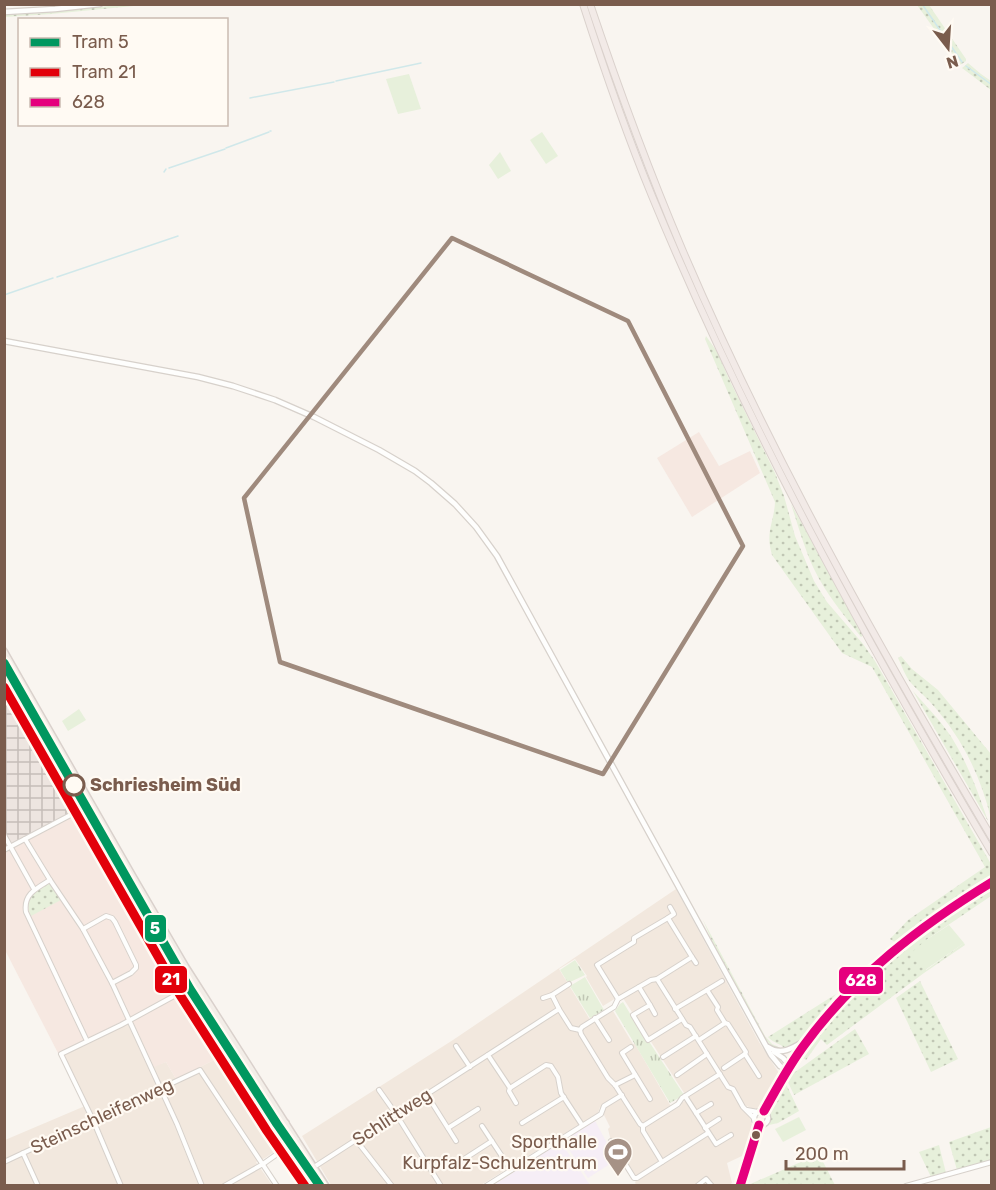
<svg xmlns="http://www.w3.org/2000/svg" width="996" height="1190" viewBox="0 0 996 1190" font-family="Rubik,sans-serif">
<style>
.residential{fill:#f2e8de;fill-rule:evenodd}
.commercial{fill:#f6e8e1}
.industrial{fill:url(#industrial-grid)}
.education{fill:#f6eef6}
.grass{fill:url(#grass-dots)}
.park{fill:url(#park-tufts)}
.pitch{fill:#e7f0db}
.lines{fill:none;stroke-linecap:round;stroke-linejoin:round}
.stream{stroke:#d0e8ea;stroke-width:1.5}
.minor-casing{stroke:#d7d1cb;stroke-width:6}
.tertiary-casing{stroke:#d7d1cb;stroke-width:7}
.primary-casing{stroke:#dad1cc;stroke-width:8}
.motorway-casing{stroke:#dad1cc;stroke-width:8}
.minor{stroke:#fefefd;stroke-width:4}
.tertiary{stroke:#fefefd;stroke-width:4.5}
.primary{stroke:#f3eee8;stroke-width:5}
.motorway{stroke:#f2eae7;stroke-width:6}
.bus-1-casing{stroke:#fffaf3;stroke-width:14}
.bus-1{stroke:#e5007d;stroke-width:9}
.tram-1-casing{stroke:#fffaf3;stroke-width:14}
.tram-2-casing{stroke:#fffaf3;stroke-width:14}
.tram-1{stroke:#00975f;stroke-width:9}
.tram-2{stroke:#e2000a;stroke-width:9}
.marked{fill:none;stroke:#9f8a7d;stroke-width:4.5;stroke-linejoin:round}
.stop-dot{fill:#fffaf3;stroke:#7a5c4d;stroke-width:3}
.bus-dot{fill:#7a5c4d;stroke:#fffaf3;stroke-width:2}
.labels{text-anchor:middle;stroke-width:4.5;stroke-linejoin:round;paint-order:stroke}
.stop-label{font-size:18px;font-weight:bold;fill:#7a5c4d;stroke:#fffaf3;text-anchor:start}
.street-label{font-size:18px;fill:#7a5c4d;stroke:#fffaf3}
.poi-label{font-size:18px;fill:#7a5c4d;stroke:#fffaf3;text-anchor:end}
.line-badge{stroke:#fffaf3;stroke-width:2}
.badge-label{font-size:16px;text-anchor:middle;font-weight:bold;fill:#fff}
</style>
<defs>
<pattern id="industrial-grid" width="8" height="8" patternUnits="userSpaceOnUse" patternTransform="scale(1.5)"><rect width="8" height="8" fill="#ede5e0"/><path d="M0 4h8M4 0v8" fill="none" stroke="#c5bdb8"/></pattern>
<pattern id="grass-dots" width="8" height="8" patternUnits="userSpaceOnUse" patternTransform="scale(1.5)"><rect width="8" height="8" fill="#e7f0db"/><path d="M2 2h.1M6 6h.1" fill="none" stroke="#c0c6b4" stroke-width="1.8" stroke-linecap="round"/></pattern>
<pattern id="park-tufts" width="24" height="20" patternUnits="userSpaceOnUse" patternTransform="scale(1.5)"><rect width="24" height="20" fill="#e7f0db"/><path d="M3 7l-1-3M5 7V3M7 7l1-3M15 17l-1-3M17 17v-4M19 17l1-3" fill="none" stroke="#c0c6b4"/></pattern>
</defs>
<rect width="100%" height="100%" fill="#f9f5f0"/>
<!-- residential -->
<g class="residential">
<path d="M676,889L759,1042L779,1073L761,1106L759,1108L753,1109L747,1106L741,1109L749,1116L753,1127L744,1155L727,1163L732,1183L729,1185H636L635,1182L636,1181L611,1141L608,1129L610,1127L600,1107L598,1113L481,1185H331L302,1136L453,1040ZM575,959L587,976L586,977L603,1006L621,995L688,1099L682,1103L681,1106L673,1110L635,1044H633L613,1011L592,1023L559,969Z"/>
<polygon points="132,1017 154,1066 166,1062 176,1079 226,1054 285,1142 284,1145 265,1158 256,1162 272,1185 5,1186 5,1140 85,1106 58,1053"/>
</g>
<!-- commercial -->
<g class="commercial">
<polygon points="699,432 719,466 750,451 760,473 692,517 657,458"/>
<polygon points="80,810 179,980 226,1054 176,1079 166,1062 154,1067 131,1017 58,1053 5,950 5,850"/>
</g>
<!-- industrial -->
<polygon class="industrial" points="4,679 81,809 5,849 4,849"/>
<!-- education -->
<g class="education">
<polygon points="594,1119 616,1160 588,1178 562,1139"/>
<polygon points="560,1141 590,1185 493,1186"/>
</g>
<!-- grass -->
<g class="grass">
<polygon points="117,5 144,5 51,14 5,17 5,15 44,13"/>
<polygon points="917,5 929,5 966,59 966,61 960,65"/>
<polygon points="968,63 981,74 991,81 991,90 962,68"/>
<path d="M706,336L718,353L728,377L775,473L784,496L795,536L814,581L827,602L863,644L875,661L991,864V878C957,897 926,919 896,943L890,939L908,920L985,867L872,667L842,653L772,555C765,532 774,523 775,502L705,339Z"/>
<path d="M791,504L864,635L861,637C844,615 825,593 813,567C804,547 798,525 791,504Z"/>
<path d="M901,656L912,669L938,690L991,754V819C981,776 961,736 931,703C925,696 917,690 911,683C905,676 902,666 898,658Z"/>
<path d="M913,691C926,706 941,721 952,738C968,764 978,792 988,821Z"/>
<path d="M49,882L61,900L31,916C22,897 36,891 49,882Z"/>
<path d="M991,891V896L926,940V970L964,943L965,945L924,973L827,1045L821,1039L806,1060L803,1058C816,1039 828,1020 845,1003C887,959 937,918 991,891Z"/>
<polygon points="703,920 765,1036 772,1044 783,1049 773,1047 764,1038 714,946"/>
<polygon points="920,981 958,1059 931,1072 896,998"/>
<path d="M836,994L820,1013L823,1015C812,1029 802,1042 785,1049C781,1043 774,1044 768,1037Z"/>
<polygon points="855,1029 869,1054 794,1095 787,1080 791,1075"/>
<path d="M785,1082L799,1111L778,1123L769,1125C771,1118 769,1113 771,1107Z"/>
<polygon points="991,1127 991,1160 957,1170 949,1142"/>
<polygon points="939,1145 946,1173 931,1177 919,1152"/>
<polygon points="819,1154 835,1185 748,1185"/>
</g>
<!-- park -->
<g class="park">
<polygon points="575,960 585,975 568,983 560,970"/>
<polygon points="585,977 604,1010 590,1018 570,986"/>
<polygon points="623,1002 646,1040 648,1040 684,1095 670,1103 615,1011 620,1004"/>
</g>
<!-- pitch -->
<g class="pitch">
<polygon points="409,74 421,109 398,114 386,79"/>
<polygon points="542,132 558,156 546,164 530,140"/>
<polygon points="500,152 511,171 498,179 489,165"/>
<polygon points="79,709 86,720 68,731 62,721"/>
<polygon points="949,925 964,943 925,970 912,952 926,940"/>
<polygon points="799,1117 806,1130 783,1142 775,1129"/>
</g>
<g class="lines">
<!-- stream -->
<g class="stream">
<polyline points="922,4 962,62"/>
<polyline points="966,66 992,85"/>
<polyline points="336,81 421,63"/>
<polyline points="250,98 334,82"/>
<polyline points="270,131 271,131"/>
<polyline points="226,148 269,132"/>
<polyline points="169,168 225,149"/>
<polyline points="164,172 166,169"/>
<polyline points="57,277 178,236"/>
<polyline points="4,295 53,278"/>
</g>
<!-- minor casing -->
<g class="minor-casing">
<g id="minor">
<polyline points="4,677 80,810 4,850"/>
<polyline points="4,835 34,889"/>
<polyline points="25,839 50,880 83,929 112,983 177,1124 202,1186"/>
<path d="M50,880C37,888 23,894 26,912L87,1041"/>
<polyline points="668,918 674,914 670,907"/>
<polyline points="83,929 106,916 112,918 115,922 136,965 136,968 131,973 112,983"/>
<polyline points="692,957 696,963"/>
<polyline points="181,986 185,979 186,968"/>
<polyline points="639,987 650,1005 633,1015 648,1040 682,1019"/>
<polyline points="707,990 722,981"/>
<path d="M175,995C181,987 185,982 195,984"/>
<polyline points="552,995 559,1009"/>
<polyline points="543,998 552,995 569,984"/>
<polyline points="618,999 597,965 634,942 634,938 668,918 692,957 657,979"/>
<polyline points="650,1005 655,1014"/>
<polyline points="675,1009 707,990 718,1007 717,1010 725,1023"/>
<polyline points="595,1018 609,1040"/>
<polyline points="580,1030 582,1027 614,1007 618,999 651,980 657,979 686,1025 690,1027 728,1087 733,1089 743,1107 754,1118"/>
<polyline points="580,1030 581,1034 608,1078 615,1085 640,1124 643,1126 678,1104 682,1098 720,1074"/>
<polyline points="699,1040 725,1023 728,1024 746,1052 745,1054 759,1076"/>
<polyline points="456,1046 470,1067"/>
<polyline points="631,1047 622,1053 650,1099"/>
<polyline points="488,1055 510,1088 546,1065 551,1066 558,1077 561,1093 582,1125"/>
<polyline points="663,1057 696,1036"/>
<polyline points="724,1068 745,1054"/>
<polyline points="677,1075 707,1054"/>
<polyline points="615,1085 635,1075"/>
<polyline points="510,1088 509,1091 516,1103"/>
<polyline points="379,1090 396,1114 441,1186"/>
<polyline points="427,1095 456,1141"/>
<polyline points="685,1096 716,1144 731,1135"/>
<polyline points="747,1110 758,1112"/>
<polyline points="696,1113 711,1104"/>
<polyline points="522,1123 564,1097"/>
<polyline points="482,1126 511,1170"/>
<polyline points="448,1128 478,1109"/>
<polyline points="705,1128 719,1119"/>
<polyline points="356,1140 392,1186"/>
<polyline points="611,1141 634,1178 637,1178 662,1162 643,1131 643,1126"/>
<polyline points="23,1153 38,1186"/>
<polyline points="461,1161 492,1141"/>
<polyline points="4,1162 200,1070 277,1186"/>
<polyline points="662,1162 708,1133"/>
<polyline points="314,1167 559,1009 571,1028 580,1030"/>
<polyline points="121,1186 93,1120 61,1054 121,1025 196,984"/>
<polyline points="224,1186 263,1164 297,1140"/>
<polyline points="486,1186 601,1114 604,1106 622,1095"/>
<polyline points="697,1186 706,1179 712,1186"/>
<polyline points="906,1186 992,1162"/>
</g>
</g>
<!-- tertiary casing -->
<g class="tertiary-casing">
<g id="tertiary">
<polyline points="4,12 55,9 100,4"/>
<polyline points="4,341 198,377 233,386 275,400 314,417 379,450 415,471 431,483 455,504 476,527 497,556 771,1055 780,1066 787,1070"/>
<path d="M768,1047C781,1056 793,1048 806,1040"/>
<polyline points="774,1052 783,1058 790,1066"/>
<circle cx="761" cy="1118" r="7"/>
<path d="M764,1111C778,1086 792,1060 810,1037C858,972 923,923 992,882"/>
<polyline points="740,1186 759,1125"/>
</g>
</g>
<!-- primary casing -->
<g class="primary-casing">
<g id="primary">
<polyline points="4,651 134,878 186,967 326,1186"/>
<polyline points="286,1148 286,1123"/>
</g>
</g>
<!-- motorway casing -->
<g class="motorway-casing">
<g id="motorway">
<path d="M583,4C604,69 626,133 652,196C746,424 866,641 992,853"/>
<path d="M590,4C618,87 648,169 682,249C769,453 879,647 992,838"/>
</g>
</g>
<!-- minor -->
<use href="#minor" class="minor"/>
<!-- tertiary -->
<use href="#tertiary" class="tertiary"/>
<!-- primary -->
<use href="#primary" class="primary"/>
<!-- motorway -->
<use href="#motorway" class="motorway"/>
<!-- bus-1 casing -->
<g class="bus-1-casing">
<g id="bus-1">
<path d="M764,1111C777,1088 789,1065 805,1044C855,976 920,926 992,882"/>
<polyline points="740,1186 759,1125"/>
</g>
</g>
<!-- bus-1 -->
<use href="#bus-1" class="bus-1"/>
<!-- tram-1 casing -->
<g class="tram-1-casing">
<polyline id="tram-1" points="4,663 190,989 277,1124 320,1186"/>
</g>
<!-- tram-2 casing -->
<g class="tram-2-casing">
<polyline id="tram-2" points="4,687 180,995 267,1131 305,1186"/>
</g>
<!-- tram-1 -->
<use href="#tram-1" class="tram-1"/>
<!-- tram-2 -->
<use href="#tram-2" class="tram-2"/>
</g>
<!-- marked area -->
<path class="marked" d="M452,238L628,321L743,546L603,774L280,662L244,498Z"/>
<!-- icons -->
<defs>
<g id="stadium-pin" transform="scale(1.5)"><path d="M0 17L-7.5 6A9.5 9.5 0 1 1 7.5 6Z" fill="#a69286" stroke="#fffaf3"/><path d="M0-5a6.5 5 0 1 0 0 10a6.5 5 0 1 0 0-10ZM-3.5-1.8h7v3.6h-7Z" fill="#fff"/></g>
</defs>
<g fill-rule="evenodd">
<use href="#stadium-pin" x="618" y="1152"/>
</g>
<!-- markers -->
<circle class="stop-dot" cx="74" cy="785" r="10"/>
<circle class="bus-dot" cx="756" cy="1135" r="5"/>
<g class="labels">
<!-- stop labels -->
<g class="stop-label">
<text x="90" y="791">Schriesheim Süd</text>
</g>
<!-- street labels -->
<g class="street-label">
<text transform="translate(102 1116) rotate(-25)" y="6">Steinschleifenweg</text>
<text transform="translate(392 1117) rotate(-33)" y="6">Schlittweg</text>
</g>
<!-- poi labels -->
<g class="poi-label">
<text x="597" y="1148">Sporthalle<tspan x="597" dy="21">Kurpfalz-Schulzentrum</tspan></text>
</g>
</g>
<g class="line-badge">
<rect x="144" y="914" width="23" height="29" rx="6" fill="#00975f"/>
<rect x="154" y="965" width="34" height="29" rx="6" fill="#e2000a"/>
<rect x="838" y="966" width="46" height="29" rx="6" fill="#e5007d"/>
</g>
<g class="badge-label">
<text x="155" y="934">5</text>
<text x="171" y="985">21</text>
<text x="861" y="986">628</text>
</g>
<!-- border -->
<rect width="996" height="1190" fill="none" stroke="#7a5c4d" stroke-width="12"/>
<!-- legend -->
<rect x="18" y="18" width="210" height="108" fill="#fffaf3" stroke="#cabbb1" stroke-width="1.5"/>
<rect x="30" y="38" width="30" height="9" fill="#00975f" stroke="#cabbb1" stroke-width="1.5"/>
<text x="72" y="48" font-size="18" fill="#7a5c4d">Tram 5</text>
<rect x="30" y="68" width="30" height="9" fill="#e2000a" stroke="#cabbb1" stroke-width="1.5"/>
<text x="72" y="78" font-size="18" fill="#7a5c4d">Tram 21</text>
<rect x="30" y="98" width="30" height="9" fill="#e5007d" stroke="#cabbb1" stroke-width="1.5"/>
<text x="72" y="108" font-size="18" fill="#7a5c4d">628</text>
<!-- north arrow -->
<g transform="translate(948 48) rotate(163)" stroke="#fffaf3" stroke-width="4.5" paint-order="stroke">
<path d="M0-4.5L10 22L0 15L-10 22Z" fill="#7a5c4d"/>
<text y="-9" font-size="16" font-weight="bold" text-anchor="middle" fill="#7a5c4d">N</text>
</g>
<!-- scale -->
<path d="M786 1160v9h118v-9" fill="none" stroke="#7a5c4d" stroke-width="3"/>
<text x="795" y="1160" font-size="18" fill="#7a5c4d" stroke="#fffaf3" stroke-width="4.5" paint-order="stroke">200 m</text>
</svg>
